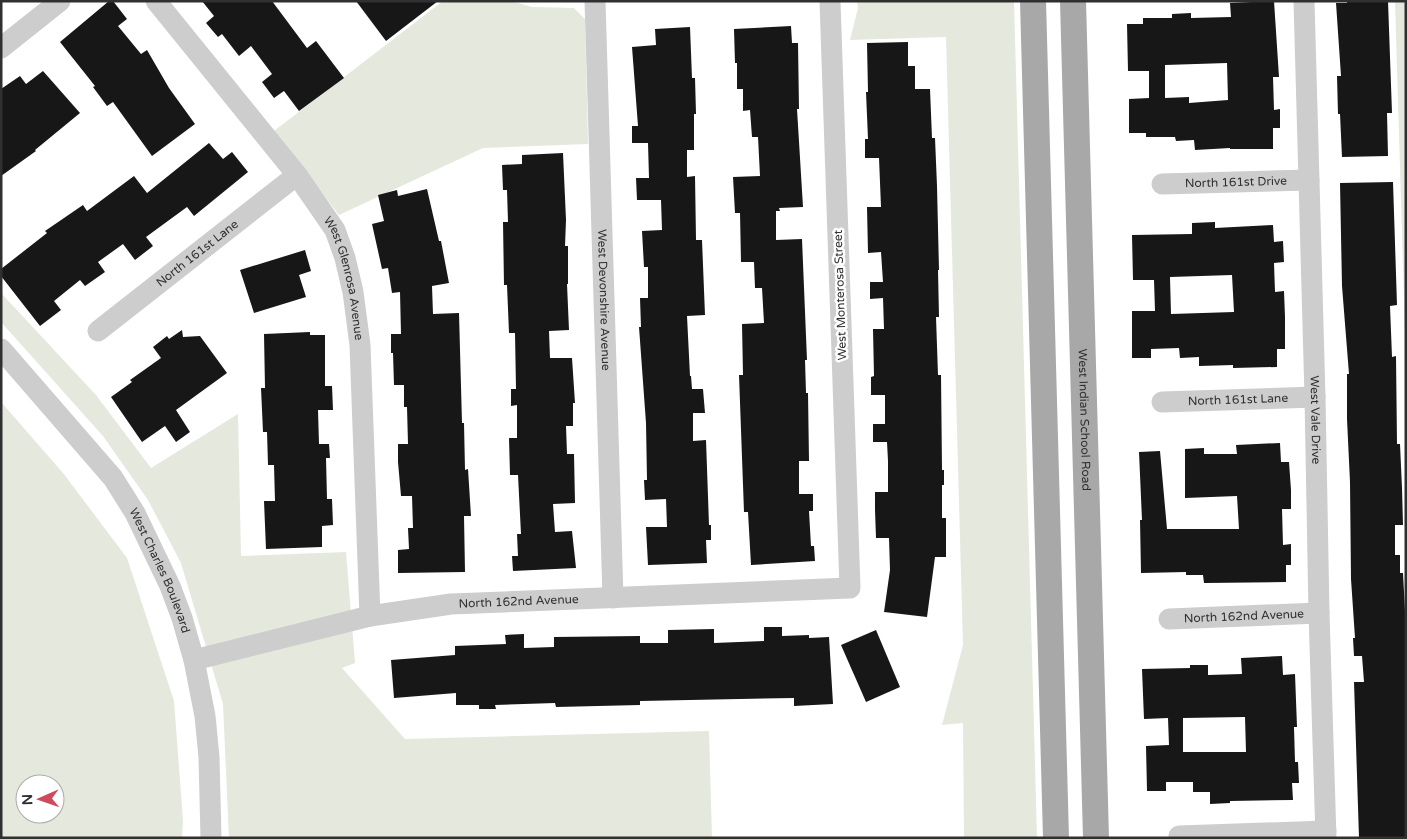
<svg xmlns="http://www.w3.org/2000/svg" width="1407" height="839" viewBox="0 0 1407 839" font-family="'Varela Round',sans-serif">
<style>
.green{fill:#e4e8dd;fill-rule:evenodd}
.building{fill:#171717;fill-rule:evenodd}
.lines{fill:none;stroke-linecap:round;stroke-linejoin:round}
.minor{stroke:#cdcdcd;stroke-width:21}
.major{stroke:#a8a8a8;stroke-width:26}
.labels{text-anchor:middle;stroke-width:5;stroke-linejoin:round;paint-order:stroke}
.street-label{font-size:12px;fill:#303030;stroke:#fff}
</style>
<rect width="100%" height="100%" fill="#fff"/>
<!-- green -->
<g class="green">
<polygon points="443,1 511,1 532,7 574,8 585,19 588,144 483,148 339,215 274,131"/>
<polygon points="857,1 1014,1 1037,838 964,838 963,723 942,725 963,645 946,37 850,40 858,8"/>
<polygon points="1395,1 1406,1 1406,366"/>
<polygon points="1,293 96,395 151,468 238,414 241,556 346,552 355,663 342,668 405,739 709,731 712,838 229,838 223,704 181,563 148,500 103,436 1,322"/>
<path d="M1,402L63,473L127,558L174,701L183,821L182,838H1ZM25,784H55V814H25Z"/>
</g>
<!-- building -->
<g class="building">
<polygon points="109,1 113,1 127,19 118,26 141,54 147,50 169,88 195,124 152,156 113,102 107,106 93,87 95,86 60,42"/>
<polygon points="202,1 272,1 307,48 316,41 344,78 299,111 284,91 274,98 262,82 272,74 251,46 239,56 222,34 218,37 206,23 214,16"/>
<polygon points="356,1 438,1 386,41"/>
<path d="M1274,1L1279,77H1273L1274,110L1280,109V128H1273V149H1230V148L1195,150L1194,140L1176,141L1175,137H1146V133H1129V99L1149,98V71H1128L1127,24H1143V18H1172V14L1191,13V18L1231,17L1230,3ZM1227,63L1228,100L1189,103V97L1165,98V65Z"/>
<polygon points="1347,1 1388,1 1392,113 1387,113 1388,156 1342,157 1340,114 1338,114 1337,76 1341,76 1336,3 1347,3"/>
<polygon points="791,26 792,43 798,43 799,109 797,109 803,207 779,208 780,211 776,211 776,240 802,239 807,360 805,360 806,393 808,393 809,461 799,461 799,494 813,494 813,511 809,511 811,546 814,546 815,561 751,565 748,512 744,512 739,375 743,375 742,324 764,323 762,288 755,288 754,262 741,262 740,213 735,213 733,177 760,176 758,137 752,137 750,110 743,111 743,89 737,89 737,63 735,63 734,29"/>
<polygon points="690,27 692,78 695,78 696,114 694,114 694,150 687,150 687,177 695,176 696,240 702,240 705,315 687,316 690,376 691,376 692,389 703,389 705,413 693,413 693,441 706,440 709,525 711,525 711,540 706,540 707,563 648,565 646,527 667,527 666,499 645,500 644,480 647,480 646,423 639,327 641,327 640,298 648,298 648,267 644,267 642,231 662,230 661,200 637,200 636,178 649,178 648,143 632,143 632,126 638,126 632,47 656,45 655,29"/>
<polygon points="908,42 908,66 915,66 915,89 930,89 932,138 935,138 937,186 939,270 938,270 939,317 936,317 938,375 941,375 942,470 944,470 944,485 942,485 942,518 946,518 946,557 935,557 927,617 884,612 890,570 889,538 876,538 875,510 875,492 888,492 888,461 887,442 873,442 873,424 885,424 885,395 871,395 871,377 874,376 873,329 884,329 883,298 870,299 870,282 883,282 881,252 868,253 867,207 881,207 879,158 865,158 865,139 868,139 866,92 868,92 867,43"/>
<polygon points="43,71 80,113 35,150 36,151 1,176 1,89 20,76 26,84"/>
<polygon points="209,143 223,159 232,152 248,172 194,216 187,207 146,237 153,246 135,260 123,244 98,262 105,272 85,286 80,280 54,301 61,310 40,326 1,276 1,269 47,233 45,231 83,205 87,211 134,176 147,193"/>
<polygon points="563,153 566,220 565,246 568,246 568,284 567,284 569,330 549,331 550,358 572,358 575,403 573,403 573,426 566,426 567,454 574,454 575,503 553,504 555,532 572,531 576,568 513,571 512,556 518,556 517,534 521,534 518,475 510,475 509,438 517,438 517,405 511,406 511,389 516,389 515,333 509,333 507,285 504,285 503,222 508,222 507,190 503,190 502,165 522,164 522,155"/>
<polygon points="1393,182 1397,305 1390,306 1392,357 1396,356 1397,444 1400,444 1402,488 1403,525 1395,525 1395,555 1400,555 1400,573 1403,573 1405,611 1406,838 1359,838 1354,682 1364,682 1362,656 1354,656 1353,638 1355,638 1351,579 1350,482 1347,419 1347,374 1349,374 1342,286 1340,183"/>
<polygon points="427,189 439,241 441,241 449,283 432,286 433,314 459,313 462,423 464,423 465,470 468,469 471,516 464,516 465,572 398,573 398,550 409,549 408,528 413,528 412,496 401,496 398,462 398,444 408,444 407,407 404,407 404,385 394,385 393,353 391,353 391,334 401,334 400,292 392,293 388,268 382,269 372,224 384,221 378,195 397,190 398,196"/>
<path d="M1215,222V228L1273,225L1274,242L1283,241L1284,262L1274,263L1275,292L1284,291L1285,317V349H1277V367L1233,368V365L1199,366V357L1180,358L1179,348L1151,349V358H1132V311H1155L1154,280H1133L1132,235L1192,234V223ZM1232,275L1234,312L1171,314L1170,277Z"/>
<polygon points="305,250 311,271 299,275 306,297 254,313 240,270"/>
<polygon points="182,330 183,337 200,336 227,373 176,410 190,432 176,442 165,426 142,442 111,397 132,382 130,380 161,358 153,347 167,336 169,339"/>
<polygon points="310,332 310,335 325,335 325,386 332,386 333,410 318,410 319,444 329,444 330,458 326,458 327,499 332,499 333,525 322,526 322,547 266,549 264,501 275,501 274,465 268,465 267,432 263,432 261,388 265,388 264,334"/>
<polygon points="1280,443 1281,462 1289,462 1291,490 1291,509 1282,509 1283,545 1291,544 1291,565 1286,565 1286,582 1204,583 1203,575 1186,575 1186,572 1141,573 1140,520 1142,520 1139,452 1160,451 1167,529 1239,529 1237,496 1185,498 1185,449 1204,448 1204,454 1237,454 1236,445"/>
<polygon points="764,627 782,627 782,636 809,635 809,638 829,637 833,704 794,706 794,698 640,701 640,705 556,707 555,703 495,705 496,709 479,709 479,705 456,705 456,693 394,698 391,660 455,655 455,646 506,644 505,635 524,634 524,648 554,647 554,637 640,636 640,643 668,643 668,630 714,629 714,643 764,641"/>
<polygon points="876,630 900,687 866,702 841,645"/>
<path d="M1282,656L1283,675L1295,674L1297,727H1294L1295,762H1298L1299,783H1292L1293,800L1230,801V803L1210,804V792H1193V782H1166V791H1147L1146,746L1169,745L1168,718L1144,719L1142,669L1190,668V665H1208V675L1242,674L1241,658ZM1245,717L1246,752H1183V718Z"/>
</g>
<g class="lines">
<!-- minor -->
<g class="minor">
<path id="s1" d="M156,1L297,175L335,230L345,258L353,292L360,345L370,616"/>
<path id="s2" d="M595,1L613,598"/>
<path id="s3" d="M1304,1L1315,397L1319,613L1326,838"/>
<polyline points="1,48 60,1"/>
<path id="s4" d="M1162,184L1309,180"/>
<path id="s5" d="M98,331L297,175"/>
<path id="s6" d="M1,349L113,478L135,513L170,586L182,618L194,660L205,716L209,757L211,838"/>
<path id="s7" d="M1162,402L1315,397"/>
<path id="s8" d="M1169,619L1319,613"/>
<path id="s9" d="M194,660L370,616L451,604L850,588L830,1"/>
<polyline points="1179,836 1326,831"/>
</g>
<!-- major -->
<g class="major">
<polyline points="1033,1 1056,838"/>
<path id="s10" d="M1073,1L1096,838"/>
</g>
</g>
<g class="labels">
<!-- street labels -->
<g class="street-label">
<text dy="4" stroke="none"><textPath href="#s4" startOffset="74">North 161st Drive</textPath></text>
<text dy="4" stroke="none"><textPath href="#s5" startOffset="126">North 161st Lane</textPath></text>
<text dy="4" stroke="none"><textPath href="#s1" startOffset="340">West Glenrosa Avenue</textPath></text>
<text transform="translate(840 295) rotate(-92)" y="4">West Monterosa Street</text>
<text dy="4" stroke="none"><textPath href="#s2" startOffset="299">West Devonshire Avenue</textPath></text>
<text dy="4" stroke="none"><textPath href="#s7" startOffset="76">North 161st Lane</textPath></text>
<text dy="4" stroke="none"><textPath href="#s10" startOffset="419">West Indian School Road</textPath></text>
<text dy="4" stroke="none"><textPath href="#s3" startOffset="419">West Vale Drive</textPath></text>
<text dy="4" stroke="none"><textPath href="#s6" startOffset="275">West Charles Boulevard</textPath></text>
<text dy="4" stroke="none"><textPath href="#s9" startOffset="331">North 162nd Avenue</textPath></text>
<text dy="4" stroke="none"><textPath href="#s8" startOffset="75">North 162nd Avenue</textPath></text>
</g>
</g>
<!-- border -->
<rect width="1407" height="839" fill="none" stroke="#303030" stroke-width="5"/>
<!-- north arrow -->
<g transform="translate(40 799) rotate(268)"><circle r="24" fill="#ffffff" stroke="#acacac"/>
<path d="M0-4L9 19L0 12L-9 19Z" fill="#d0495d"/>
<text y="-8" font-size="14" font-weight="bold" text-anchor="middle" fill="#303030">N</text>
</g>
</svg>
